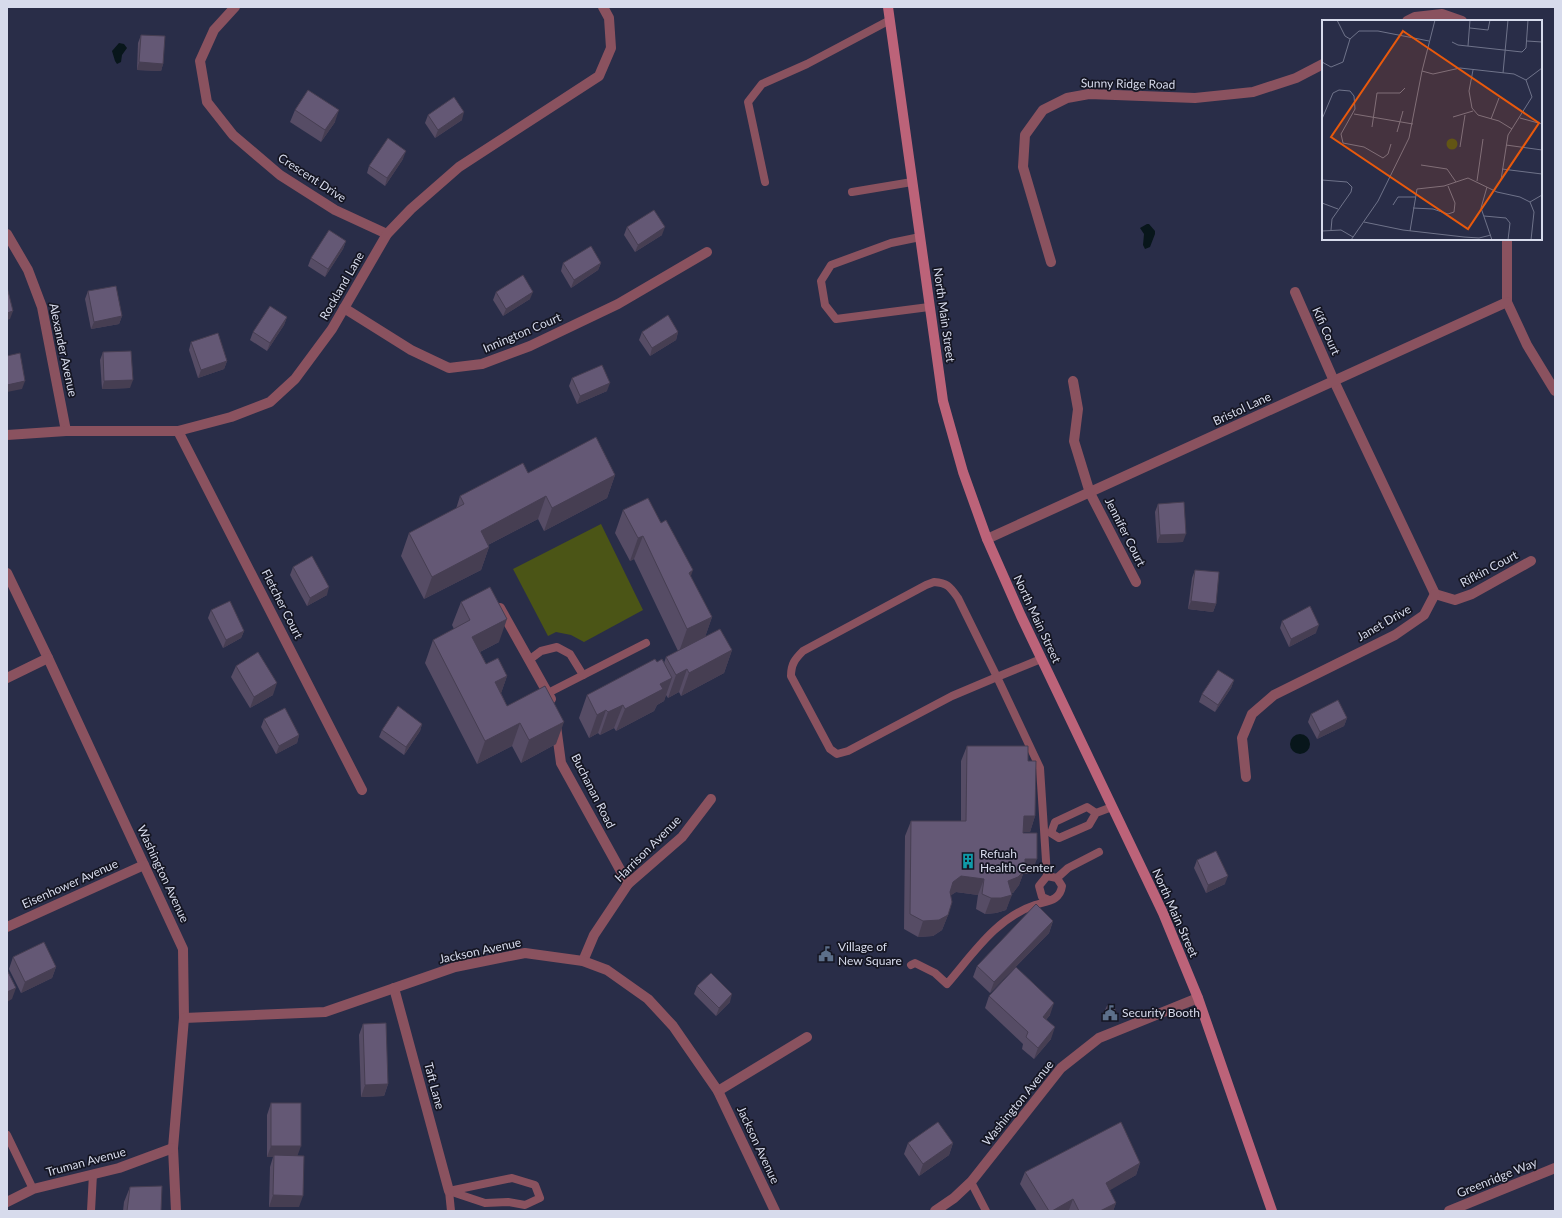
<svg xmlns="http://www.w3.org/2000/svg" width="1562" height="1218" viewBox="0 0 1562 1218" font-family="Lato,sans-serif">
<style>
.green{fill:#4b5516}
.water{fill:#08161b}
.lines{fill:none;stroke-linecap:round;stroke-linejoin:round}
.lane{stroke:#8a525f;stroke-width:8}
.street{stroke:#8a525f;stroke-width:10}
.secondary{stroke:#bc6379;stroke-width:10}
.wall{fill:#564c65}
.shaded-wall{fill:#463e52}
.building{fill:#645875;stroke:#463e52}
.labels{text-anchor:middle;stroke-width:3.5;stroke-linejoin:round;paint-order:stroke}
.street-label{font-size:12px;fill:#d7dbec;stroke:#151623}
.poi-label{font-size:12px;fill:#d7dbec;stroke:#151623;text-anchor:start}
.inset-road{fill:none;stroke:#6f738a;stroke-width:1}
.view{fill:#e8590c;fill-opacity:0.15;stroke:#e8590c;stroke-width:2}
.inset-edge{fill:none;stroke:#d7dbec;stroke-width:2}
</style>
<rect width="100%" height="100%" fill="#292d48"/>
<!-- green -->
<polygon class="green" points="601,524 643,610 584,642 571,635 556,632 548,636 513,569"/>
<!-- water -->
<g class="water">
<polygon points="119,43 124,44 127,48 122,55 121,62 117,64 115,61 112,51"/>
<polygon points="1147,224 1149,224 1155,231 1155,234 1150,247 1145,249 1143,245 1144,234 1140,228"/>
<circle cx="1300" cy="744" r="10"/>
</g>
<g class="lines">
<!-- lane -->
<g class="lane">
<polyline points="765,182 748,102 762,84 807,64 890,20"/>
<polyline points="852,192 912,182"/>
<polyline points="920,237 891,243 831,265 821,281 825,305 836,319 929,307"/>
<path d="M934,582C948,583 950,587 958,598L997,677L952,696L848,751L837,754L830,749L791,676C791,664 795,659 803,651L926,585Z"/>
<polyline points="529,660 541,651 557,647 570,654 583,675"/>
<polyline points="548,693 646,643"/>
<polyline points="1096,813 1087,807 1055,822 1051,833 1059,838 1089,825 1096,813 1112,807"/>
<polyline points="1047,876 1039,886 1042,897 1049,900"/>
<polyline points="1057,878 1068,868 1099,852"/>
<path d="M911,965L915,963L935,973L947,984C973,954 996,918 1035,905C1047,901 1060,901 1062,886L1057,878L1047,876L1040,768L997,677L1041,659"/>
<polyline points="7,1135 33,1189"/>
<polygon points="512,1178 535,1185 540,1198 525,1205 508,1202 485,1203 449,1191"/>
<polyline points="971,1182 986,1211"/>
<polyline points="449,1191 451,1211"/>
<polyline points="91,1211 93,1174"/>
</g>
<!-- street -->
<g class="street">
<polyline points="235,7 214,30 200,61 207,102 233,135 280,175 335,210 387,234"/>
<polyline points="1407,21 1415,17 1442,14 1462,21"/>
<polyline points="7,234 28,270 42,307 66,431"/>
<polyline points="1507,239 1507,302 1527,345 1555,391"/>
<polyline points="1051,262 1023,167 1025,135 1043,110 1067,98 1089,94 1195,98 1253,92 1296,78 1323,64"/>
<polyline points="1295,292 1334,381 1435,594"/>
<polyline points="344,308 411,350 449,368 482,364 530,346 618,304 707,252"/>
<polyline points="1073,381 1078,409 1074,441 1090,493 1136,582"/>
<polyline points="178,431 362,790"/>
<polyline points="7,435 66,431 178,431 231,417 270,402 295,379 332,329 387,234 411,209 459,167 599,76 611,48 609,18 603,7"/>
<polyline points="987,539 1507,302"/>
<polyline points="7,573 48,658 183,949 184,1018 173,1148 176,1211"/>
<polyline points="1435,594 1455,600 1472,594 1531,561"/>
<polyline points="500,608 551,699"/>
<polyline points="7,678 48,658"/>
<polyline points="556,726 561,763 628,884"/>
<polyline points="1246,777 1242,738 1252,714 1274,695 1395,635 1424,615 1435,594"/>
<polyline points="7,927 144,865"/>
<polyline points="583,961 594,935 628,884 682,837 711,799"/>
<polyline points="394,988 449,1191"/>
<polyline points="184,1018 325,1012 455,967 525,953 583,961 607,970 648,999 673,1026 718,1091 775,1211"/>
<polyline points="718,1091 807,1037"/>
<polyline points="7,1202 33,1189 119,1168 173,1148"/>
<polyline points="935,1211 954,1198 971,1182 1061,1068 1099,1038 1198,998"/>
<polyline points="1449,1211 1555,1168"/>
</g>
<!-- secondary -->
<polyline class="secondary" points="888,7 943,401 963,472 987,539 1021,616 1163,913 1198,998 1272,1211"/>
</g>
<!-- wall -->
<g class="wall">
<polygon points="141,35 163,64 161,71 137,70 138,43"/>
<polygon points="295,110 335,122 321,142 290,122"/>
<polygon points="428,115 462,120 435,138 425,123"/>
<polygon points="403,159 385,186 367,173 369,166"/>
<polygon points="627,227 662,235 635,252 624,235"/>
<polygon points="346,241 343,249 325,277 308,266 311,258"/>
<polygon points="563,263 601,263 598,270 571,288 561,271"/>
<polygon points="88,291 122,316 119,324 91,329 85,299"/>
<polygon points="496,292 530,299 503,316 493,300"/>
<polygon points="287,317 284,325 267,351 250,340 253,332"/>
<polygon points="642,332 678,332 676,340 650,356 639,340"/>
<polygon points="191,342 227,361 224,369 198,378 189,350"/>
<polygon points="103,352 130,388 102,389 100,360"/>
<polygon points="572,378 607,391 577,404 569,386"/>
<polygon points="528,473 615,475 607,498 544,531 538,519 488,545 489,547 481,570 424,599 401,556 409,533 456,509 460,496"/>
<polygon points="1158,504 1183,542 1157,543 1155,512"/>
<polygon points="623,510 661,523 691,577 712,617 705,637 732,650 724,673 681,696 679,692 668,698 666,695 664,701 657,705 654,711 616,731 614,728 600,735 598,733 589,738 579,718 587,695 657,662 664,663 666,657 678,651 634,559 630,561 615,533"/>
<polygon points="293,567 327,595 307,606 290,575"/>
<polygon points="1195,570 1216,604 1213,612 1188,609 1192,578"/>
<polygon points="461,602 499,642 480,652 486,664 507,676 501,693 507,706 556,744 521,763 512,746 477,764 425,663 433,640 454,629 452,625"/>
<polygon points="211,610 244,631 241,638 223,648 208,618"/>
<polygon points="1282,621 1316,633 1289,647 1280,628"/>
<polygon points="236,666 273,695 250,708 231,677"/>
<polygon points="1234,680 1231,688 1215,712 1199,702 1202,694"/>
<polygon points="1311,714 1347,718 1344,726 1317,739 1308,722"/>
<polygon points="264,719 299,735 297,743 276,754 261,727"/>
<polygon points="422,724 420,731 404,755 379,737 382,730"/>
<polygon points="967,746 1028,761 1035,816 1030,832 1023,832 1031,874 1023,874 1019,885 1013,893 1012,893 1006,910 996,913 985,914 976,909 978,895 956,892 951,895 948,915 942,930 933,936 918,937 904,929 905,836 911,821 961,821 961,761"/>
<polygon points="1197,860 1225,884 1206,893 1194,868"/>
<polygon points="1053,921 1049,933 990,993 973,977 977,966"/>
<polygon points="13,957 56,967 52,978 21,993 9,969"/>
<polygon points="697,986 730,1002 716,1016 694,994"/>
<polygon points="989,996 1050,1015 1046,1020 1051,1039 1034,1059 1022,1049 1023,1044 985,1008"/>
<polygon points="1107,1006 1116,1012 1115,1016 1108,1018 1105,1010"/>
<polygon points="363,1024 388,1084 384,1096 361,1097 359,1035"/>
<polygon points="271,1103 297,1156 299,1207 269,1207 270,1167 273,1157 267,1157 267,1115"/>
<polygon points="908,1143 953,1143 949,1155 919,1176 904,1154"/>
<polygon points="1140,1163 1136,1175 1109,1190 1116,1203 1113,1211 1069,1211 1069,1210 1068,1211 1037,1211 1020,1184 1025,1172"/>
<polygon points="130,1187 161,1211 123,1211 124,1202"/>
</g>
<!-- shaded-wall -->
<g class="shaded-wall">
<polygon points="139,62 163,64 161,71 137,70"/>
<polygon points="339,110 335,122 321,142 325,130"/>
<polygon points="464,112 462,120 435,138 438,130"/>
<polygon points="406,151 403,159 385,186 387,178"/>
<polygon points="665,227 662,235 635,252 638,245"/>
<polygon points="346,241 343,249 325,277 328,269"/>
<polygon points="601,263 598,270 571,288 574,280"/>
<polygon points="533,292 530,299 503,316 506,309"/>
<polygon points="13,311 10,319 7,320 7,313"/>
<polygon points="122,316 119,324 91,329 94,322"/>
<polygon points="287,317 284,325 267,351 270,343"/>
<polygon points="678,332 676,340 650,356 652,348"/>
<polygon points="227,361 224,369 198,378 201,370"/>
<polygon points="133,380 130,388 102,389 104,381"/>
<polygon points="25,381 22,389 7,392 7,385"/>
<polygon points="610,383 607,391 577,404 580,396"/>
<polygon points="615,475 607,498 544,531 552,508"/>
<polygon points="546,496 538,519 472,553 481,531"/>
<polygon points="1186,534 1183,542 1157,543 1160,535"/>
<polygon points="643,536 634,559 630,561 638,538"/>
<polygon points="489,547 481,570 424,599 432,577"/>
<polygon points="693,570 685,593 689,573"/>
<polygon points="329,587 327,595 307,606 310,598"/>
<polygon points="1191,601 1216,604 1213,612 1188,609"/>
<polygon points="712,617 704,640 679,652 687,629"/>
<polygon points="507,619 499,642 464,660 472,637"/>
<polygon points="1319,625 1316,633 1289,647 1291,639"/>
<polygon points="244,631 241,638 223,648 226,640"/>
<polygon points="732,650 724,673 681,696 689,673"/>
<polygon points="687,669 679,692 668,698 676,675"/>
<polygon points="507,676 499,699 495,682"/>
<polygon points="672,678 664,701 657,705 654,711 616,731 625,709 660,684"/>
<polygon points="1234,680 1231,688 1215,712 1218,705"/>
<polygon points="277,683 273,695 250,708 254,697"/>
<polygon points="623,705 614,728 600,735 608,712"/>
<polygon points="606,710 598,733 589,738 597,715"/>
<polygon points="1347,718 1344,726 1317,739 1320,732"/>
<polygon points="564,722 556,744 521,763 529,740"/>
<polygon points="520,723 512,746 477,764 485,741"/>
<polygon points="422,724 420,731 404,755 406,747"/>
<polygon points="299,735 297,743 276,754 279,746"/>
<polygon points="1024,816 1035,816 1030,832 1018,832"/>
<polygon points="1025,859 1037,859 1031,874 1023,874 1019,885 1013,893 1002,896 1008,881"/>
<polygon points="961,876 984,879 978,895 956,892 947,898 953,882"/>
<polygon points="1228,876 1225,884 1206,893 1208,885"/>
<polygon points="1012,895 1006,910 996,913 985,914 991,898"/>
<polygon points="948,915 942,930 933,936 918,937 923,921"/>
<polygon points="1053,921 1049,933 990,993 994,982"/>
<polygon points="56,967 52,978 21,993 25,982"/>
<polygon points="16,988 12,999 7,1002 7,992"/>
<polygon points="732,994 730,1002 716,1016 719,1008"/>
<polygon points="1054,1003 1050,1015 1038,1029 1043,1017"/>
<polygon points="1116,1012 1115,1016 1108,1018 1110,1014"/>
<polygon points="1055,1027 1051,1039 1034,1059 1038,1048"/>
<polygon points="388,1084 384,1096 361,1097 365,1085"/>
<polygon points="953,1143 949,1155 919,1176 923,1164"/>
<polygon points="271,1146 301,1146 297,1157 274,1155 273,1157 267,1157"/>
<polygon points="1140,1163 1136,1175 1102,1195 1106,1183"/>
<polygon points="273,1195 303,1196 299,1207 269,1207"/>
<polygon points="1073,1199 1069,1210 1068,1211 1052,1211"/>
<polygon points="1116,1203 1113,1211 1100,1211"/>
</g>
<!-- building -->
<g class="building">
<polygon points="141,35 165,36 163,64 139,62"/>
<polygon points="308,90 339,110 325,130 295,110"/>
<polygon points="454,97 464,112 438,130 428,115"/>
<polygon points="388,138 406,151 387,178 369,166"/>
<polygon points="654,210 665,227 638,245 627,227"/>
<polygon points="329,230 346,241 328,269 311,258"/>
<polygon points="591,246 601,263 574,280 563,263"/>
<polygon points="523,275 533,292 506,309 496,292"/>
<polygon points="116,286 122,316 94,322 88,291"/>
<polygon points="7,287 13,311 7,313"/>
<polygon points="270,306 287,317 270,343 253,332"/>
<polygon points="668,315 678,332 652,348 642,332"/>
<polygon points="218,333 227,361 201,370 191,342"/>
<polygon points="131,351 133,380 104,381 103,352"/>
<polygon points="20,353 25,381 7,385 7,356"/>
<polygon points="602,365 610,383 580,396 572,378"/>
<polygon points="596,437 615,475 552,508 546,496 481,531 489,547 432,577 409,533 464,504 460,496 523,463 528,473"/>
<polygon points="648,498 661,523 666,520 693,570 689,573 712,617 687,629 643,536 638,538 623,510"/>
<polygon points="1184,502 1186,534 1160,535 1158,504"/>
<polygon points="312,556 329,587 310,598 293,567"/>
<polygon points="1195,570 1219,572 1216,604 1191,601"/>
<polygon points="490,587 507,619 472,637 486,664 498,658 507,676 495,682 507,706 545,686 564,722 529,740 520,723 485,741 433,640 470,620 461,602"/>
<polygon points="230,601 244,631 226,640 211,610"/>
<polygon points="1310,606 1319,625 1291,639 1282,621"/>
<polygon points="720,629 732,650 689,673 687,669 676,675 666,657"/>
<polygon points="258,652 277,683 254,697 236,666"/>
<polygon points="655,659 657,662 662,659 672,678 660,684 663,689 625,709 623,705 608,712 606,710 597,715 587,695"/>
<polygon points="1218,670 1234,680 1218,705 1202,694"/>
<polygon points="1338,700 1347,718 1320,732 1311,714"/>
<polygon points="398,706 422,724 406,747 382,730"/>
<polygon points="285,708 299,735 279,746 264,719"/>
<polygon points="967,746 1028,746 1028,761 1036,761 1035,816 1024,816 1023,833 1037,833 1037,859 1025,859 1025,870 1018,877 1008,881 1012,895 1001,898 991,898 982,894 984,879 961,876 953,882 950,892 952,902 948,915 939,920 923,921 910,914 911,821 966,821"/>
<polygon points="1216,851 1228,876 1208,885 1197,860"/>
<polygon points="1036,904 1053,921 994,982 977,966"/>
<polygon points="44,942 56,967 25,982 13,957"/>
<polygon points="1016,967 1054,1003 1043,1017 1055,1027 1038,1048 1026,1037 1028,1032 989,996"/>
<polygon points="7,970 16,988 7,992"/>
<polygon points="711,973 732,994 719,1008 697,986"/>
<polygon points="1113,1004 1116,1012 1110,1014 1107,1006"/>
<polygon points="386,1023 388,1084 365,1085 363,1024"/>
<rect x="271" y="1103" width="30" height="43"/>
<polygon points="938,1122 953,1143 923,1164 908,1143"/>
<polygon points="1121,1122 1140,1163 1106,1183 1116,1203 1100,1211 1079,1211 1073,1199 1052,1211 1049,1211 1025,1172"/>
<polygon points="274,1155 304,1156 303,1196 273,1195"/>
<polygon points="162,1186 161,1211 127,1211 130,1187"/>
</g>
<!-- icons -->
<defs>
<g id="building-bare" transform="scale(1.2)"><path d="M-4-6H4V6H1V3H-1V6H-4ZM-2.5-4.3h1.7v1.8h-1.7ZM.8-4.3h1.7v1.8H.8ZM-2.5-1h1.7V.8h-1.7ZM.8-1h1.7V.8H.8Z" fill="#0f9aa8" stroke="#151623" stroke-width="2.5" paint-order="stroke"/></g>
<g id="civic-bare" transform="scale(1.2)"><path d="M-.6-6.5H3V-4.5H.6V-3L4-1V1h2V6H-6V1h2V-1L-.6-3ZM-1.2 2.5V6h2.4V2.5Z" fill="#5c6f8a" stroke="#151623" stroke-width="2.5" paint-order="stroke"/></g>
</defs>
<g fill-rule="evenodd">
<use href="#building-bare" x="968" y="861"/>
<use href="#civic-bare" x="826" y="954"/>
<use href="#civic-bare" x="1110" y="1013"/>
</g>
<g class="labels">
<!-- street labels -->
<g class="street-label">
<text transform="translate(1128 84) rotate(1)" y="4">Sunny Ridge Road</text>
<text transform="translate(312 178) rotate(33)" y="4">Crescent Drive</text>
<text transform="translate(342 286) rotate(-60)" y="4">Rockland Lane</text>
<text transform="translate(944 315) rotate(82)" y="4">North Main Street</text>
<text transform="translate(1326 331) rotate(66)" y="4">Kifi Court</text>
<text transform="translate(522 333) rotate(-23)" y="4">Innington Court</text>
<text transform="translate(63 350) rotate(78)" y="4">Alexander Avenue</text>
<text transform="translate(1242 409) rotate(-25)" y="4">Bristol Lane</text>
<text transform="translate(1125 532) rotate(63)" y="4">Jennifer Court</text>
<text transform="translate(1489 569) rotate(-28)" y="4">Rifkin Court</text>
<text transform="translate(282 604) rotate(63)" y="4">Fletcher Court</text>
<text transform="translate(1037 619) rotate(65)" y="4">North Main Street</text>
<text transform="translate(1384 623) rotate(-30)" y="4">Janet Drive</text>
<text transform="translate(593 791) rotate(63)" y="4">Buchanan Road</text>
<text transform="translate(648 849) rotate(-45)" y="4">Harrison Avenue</text>
<text transform="translate(163 874) rotate(65)" y="4">Washington Avenue</text>
<text transform="translate(70 884) rotate(-24)" y="4">Eisenhower Avenue</text>
<text transform="translate(1175 913) rotate(66)" y="4">North Main Street</text>
<text transform="translate(480 951) rotate(-12)" y="4">Jackson Avenue</text>
<text transform="translate(434 1086) rotate(75)" y="4">Taft Lane</text>
<text transform="translate(1018 1103) rotate(-51)" y="4">Washington Avenue</text>
<text transform="translate(758 1145) rotate(65)" y="4">Jackson Avenue</text>
<text transform="translate(86 1162) rotate(-15)" y="4">Truman Avenue</text>
<text transform="translate(1497 1178) rotate(-22)" y="4">Greenridge Way</text>
</g>
<!-- poi labels -->
<g class="poi-label">
<text x="980" y="858">Refuah<tspan x="980" dy="14">Health Center</tspan></text>
<text x="838" y="951">Village of<tspan x="838" dy="14">New Square</tspan></text>
<text x="1122" y="1017">Security Booth</text>
</g>
</g>
<!-- overview -->
<g transform="translate(1322 20)">
<rect width="220" height="220" fill="#292d48"/>
<path d="M124.5 124a5.5 5.5 0 1 1 11 0a5.5 5.5 0 1 1-11 0Z" fill="#4b5516"/>
<path class="inset-road" d="M15,0L23,16L28,19M148,8L166,10L168,0M205,21L220,22M130,22L136,25L200,32L204,28L206,0M146,26L148,0M0,42L9,47L21,42L28,19L37,11H56L107,21M151,50L147,71L150,88L156,95L177,101L190,109M100,51L111,54L138,48L192,54L204,60L210,77L186,115L179,160M181,53L186,0M204,60L220,48M55,73H78L83,68M32,94L91,104M131,97L151,91M198,98L220,104M0,99L11,73L17,70L28,71L32,76L33,89L19,114L21,123L42,127L61,138L66,134L69,124M169,99L177,78M50,107L55,73M75,112L81,91M184,125L220,130M138,127L143,95M99,145L125,149L134,162M180,149L220,154M0,160L25,162L30,167L29,172L10,199L9,210M155,161L161,119M165,167L159,188L170,220M208,182L220,175M0,183L16,189M71,185L76,177H93M91,188L111,189L126,194L132,192L133,183L126,166M162,196L184,198L188,203L186,220M42,202L81,210L142,217L157,218L169,215M0,211L19,210L31,217M88,211L95,169L122,166L146,158L175,172L198,177L208,182L212,192L209,220M29,220L56,181L87,118L100,51L113,0"/>
<path class="view" d="M81,11L217,103L146,209L9,117Z"/>
<rect width="220" height="220" class="inset-edge"/>
</g>
<!-- border -->
<rect width="1562" height="1218" fill="none" stroke="#d7dbec" stroke-width="16"/>
</svg>
